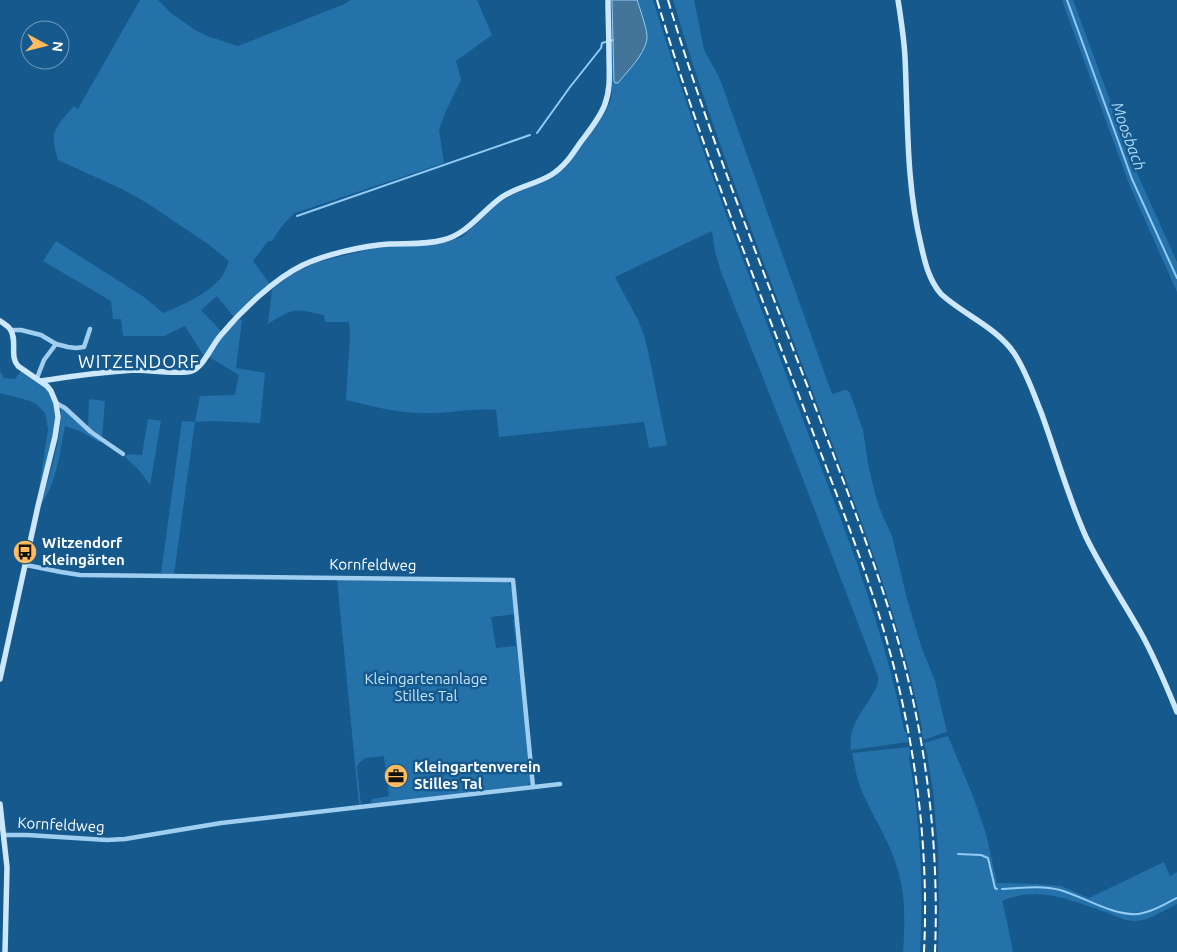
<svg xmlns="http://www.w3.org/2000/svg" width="1177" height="952" viewBox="0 0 1177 952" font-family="Ubuntu,sans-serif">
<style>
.green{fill:#2572aa}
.water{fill:#43749a;stroke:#92cbf3}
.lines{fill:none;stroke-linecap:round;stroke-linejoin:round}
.stream{stroke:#92cbf3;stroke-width:2}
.street{stroke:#a0cef0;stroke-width:4.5}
.secondary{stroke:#cde7fb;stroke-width:5.5}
.rail{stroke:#fff;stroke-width:2;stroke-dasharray:9 4;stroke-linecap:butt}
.labels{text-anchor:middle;stroke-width:5;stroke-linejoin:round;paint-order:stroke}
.poi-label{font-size:15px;font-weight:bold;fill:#fff;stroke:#15598d;text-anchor:start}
.street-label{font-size:15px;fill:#fff;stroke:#15598d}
.park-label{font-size:15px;fill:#c6e5fb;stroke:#15598d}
.water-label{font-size:16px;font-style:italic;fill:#abd8f7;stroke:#15598d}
.quarter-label{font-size:18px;letter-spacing:1px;fill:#fff;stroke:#15598d}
</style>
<rect width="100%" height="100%" fill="#15598d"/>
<!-- green -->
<g class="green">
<path d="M140,0H158L171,13L195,30L210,37L238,46L342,5L351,0H477L492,35L456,61L461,80L445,113L439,130L444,163L295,213C286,220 278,231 272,241H268L253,261L270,284L236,316H233L217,296L201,310L221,331L204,356L185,326L164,336H123L121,319H113L111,301L43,261L56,241L144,297L163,313C183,305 210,293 223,275C225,271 227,266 229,261L208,244L147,203L122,189L58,160C56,153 53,144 54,136C54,127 68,113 74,106L78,109Z"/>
<path d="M611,0H612L613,40L618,83L642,53L646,33L637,0H653C697,142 751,281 803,420C842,522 883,623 904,730L907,734L908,742L851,750C848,723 865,710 876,688L878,682V676L796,461L721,272L715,251L712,231L615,277L638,320L644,335L648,351L667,445L649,448L644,422L499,437L496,410C472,408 447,414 423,413C396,413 371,406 346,400L350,335L349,322H325L324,315C312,313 298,307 287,313C280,316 274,320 268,324L272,289L291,275L298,271L315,263L333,258L375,248L438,244L462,237L493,208L505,199L516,193L540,183L564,169L595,128L604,114L611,100L612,84Z"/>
<path d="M673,0H694L704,50L718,75L721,82L832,394L845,390L848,391L850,393L863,430L869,469L876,497L881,512L892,536L907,599L921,646L935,681L947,732L923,740L922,732V728C902,625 864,527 827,430C774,287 716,146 673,0Z"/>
<polygon points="1062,0 1073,0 1136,171 1177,262 1177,292 1129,184"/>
<polygon points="239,319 242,320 236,368 265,373 260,423 211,421 195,422 174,574 161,573 182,421 195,422 200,396 235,395 239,375 209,357 223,336"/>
<path d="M0,371L4,378L15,379L21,371C28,376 38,381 45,387C55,397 55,413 55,426L37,503L48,429L45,413L36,404L30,401L0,393Z"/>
<polygon points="89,399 105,401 102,437 88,428"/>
<path d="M61,409H64L102,442H99L82,432L65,426C60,451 57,483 41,504C49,477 62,437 61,409Z"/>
<polygon points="148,419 161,421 150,485 139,470 125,457 128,454 142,455"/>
<path d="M337,579L506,582L509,583L512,590L515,614L491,617L496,648L516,646L513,619L515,620L531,778C530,783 529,785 524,787L371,803L372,799L389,796L384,756L365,758L359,763L357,767L361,805H359Z"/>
<path d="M948,736L973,796L986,834L997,883L1037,884L1061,886L1089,898L1164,862L1170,876L1177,872V904C1164,910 1149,921 1135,921C1125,921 1115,916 1105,912C1070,900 1039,885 1002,901L1007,922L1013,952H938L939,906L938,849L933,791L927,754L924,743Z"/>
<path d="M909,747L910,754L909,757C920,821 924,887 920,952H903C905,923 906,892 896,864C888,839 874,818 863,794C857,781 855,767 852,753Z"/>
</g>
<!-- water -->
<path class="water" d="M612,0H637C640,9 648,31 647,39C644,56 628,70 618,83H615L614,81Z"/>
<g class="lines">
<!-- stream -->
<g class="stream">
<polyline points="1067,0 1132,179 1177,278"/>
<polyline points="537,133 570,87 601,48 602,43 613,40"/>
<polyline points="297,216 530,135"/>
<polyline points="958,854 981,855 988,858 995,888 997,889"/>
<path d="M1002,889C1021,888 1041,885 1060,890C1084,897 1113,916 1138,914C1151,913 1165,904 1177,898"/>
</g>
<!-- street -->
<g class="street">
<polyline points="11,330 21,330 41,335 56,344 68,347 76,348 84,347 90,329"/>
<polyline points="37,378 44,360 56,344"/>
<polyline points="56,403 65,408 91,432 123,454"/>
<polyline points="26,565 61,572 80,575 513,580 533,787"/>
<polyline points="4,835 27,835 107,840 125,839 221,823 560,784"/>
</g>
<!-- secondary -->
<g class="secondary">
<path d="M898,0C901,19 904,38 905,57C908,120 906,183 921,245C925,263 929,280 941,294C964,315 996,327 1014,353C1026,371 1033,392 1041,412C1056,453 1068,497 1086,537C1102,570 1123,601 1141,633C1155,658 1166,685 1177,712"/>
<path d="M0,321C3,323 8,326 10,329C18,340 9,356 18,366L47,386L51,391L56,403L58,417L55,437L38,506L0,679"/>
<path d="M41,381C72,376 103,372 134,370C147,370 181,375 192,371C204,366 212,345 221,335C241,311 274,279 303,265C326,254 363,246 389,244C407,243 426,245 443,240C468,234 482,211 502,197C517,187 536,184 551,175C564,167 572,155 580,143C589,131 600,118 605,104C611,88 609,71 609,54C609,36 608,18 608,0"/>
<polyline points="0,804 7,867 5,952"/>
</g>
<!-- rail -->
<g class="rail">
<path d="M657,0C699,141 754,277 806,414C835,491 866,567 888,645C916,745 929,848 924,952"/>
<path d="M668,0C710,141 766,277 818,414C848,494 880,573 902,655C928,752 939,852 935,952"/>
</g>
</g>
<!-- icons -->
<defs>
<g id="bus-disc" transform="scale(1.25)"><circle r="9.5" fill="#ffbc5e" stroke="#15598d"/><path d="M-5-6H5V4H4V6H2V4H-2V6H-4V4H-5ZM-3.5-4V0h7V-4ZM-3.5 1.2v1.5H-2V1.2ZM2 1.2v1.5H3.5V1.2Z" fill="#111"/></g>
<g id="office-disc" transform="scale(1.25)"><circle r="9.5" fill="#ffbc5e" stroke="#15598d"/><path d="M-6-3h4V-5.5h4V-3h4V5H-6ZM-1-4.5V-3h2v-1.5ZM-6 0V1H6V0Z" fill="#111"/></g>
</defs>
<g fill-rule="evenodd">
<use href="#bus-disc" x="25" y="552"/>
<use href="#office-disc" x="396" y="776"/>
</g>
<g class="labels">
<!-- poi labels -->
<g class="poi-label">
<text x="42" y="548">Witzendorf<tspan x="42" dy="17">Kleingärten</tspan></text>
<text x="414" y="772">Kleingartenverein<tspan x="414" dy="17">Stilles Tal</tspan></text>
</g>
<!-- street labels -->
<g class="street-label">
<text transform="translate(373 565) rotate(1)" y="5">Kornfeldweg</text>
<text transform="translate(61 825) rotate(3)" y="5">Kornfeldweg</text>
</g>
<!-- park labels -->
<g class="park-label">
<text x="426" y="684">Kleingartenanlage<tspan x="426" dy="17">Stilles Tal</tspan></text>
</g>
<!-- water labels -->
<g class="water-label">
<text transform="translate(1129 136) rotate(70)" y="6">Moosbach</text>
</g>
<!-- quarter labels -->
<g class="quarter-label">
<text x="139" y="368">WITZENDORF</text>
</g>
</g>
<!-- north arrow -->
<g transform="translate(45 45) rotate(97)"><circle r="24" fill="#15598d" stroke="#739bbb"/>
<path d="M0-4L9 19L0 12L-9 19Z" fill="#ffbc5e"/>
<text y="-8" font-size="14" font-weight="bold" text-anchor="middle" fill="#ffffff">N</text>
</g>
</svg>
